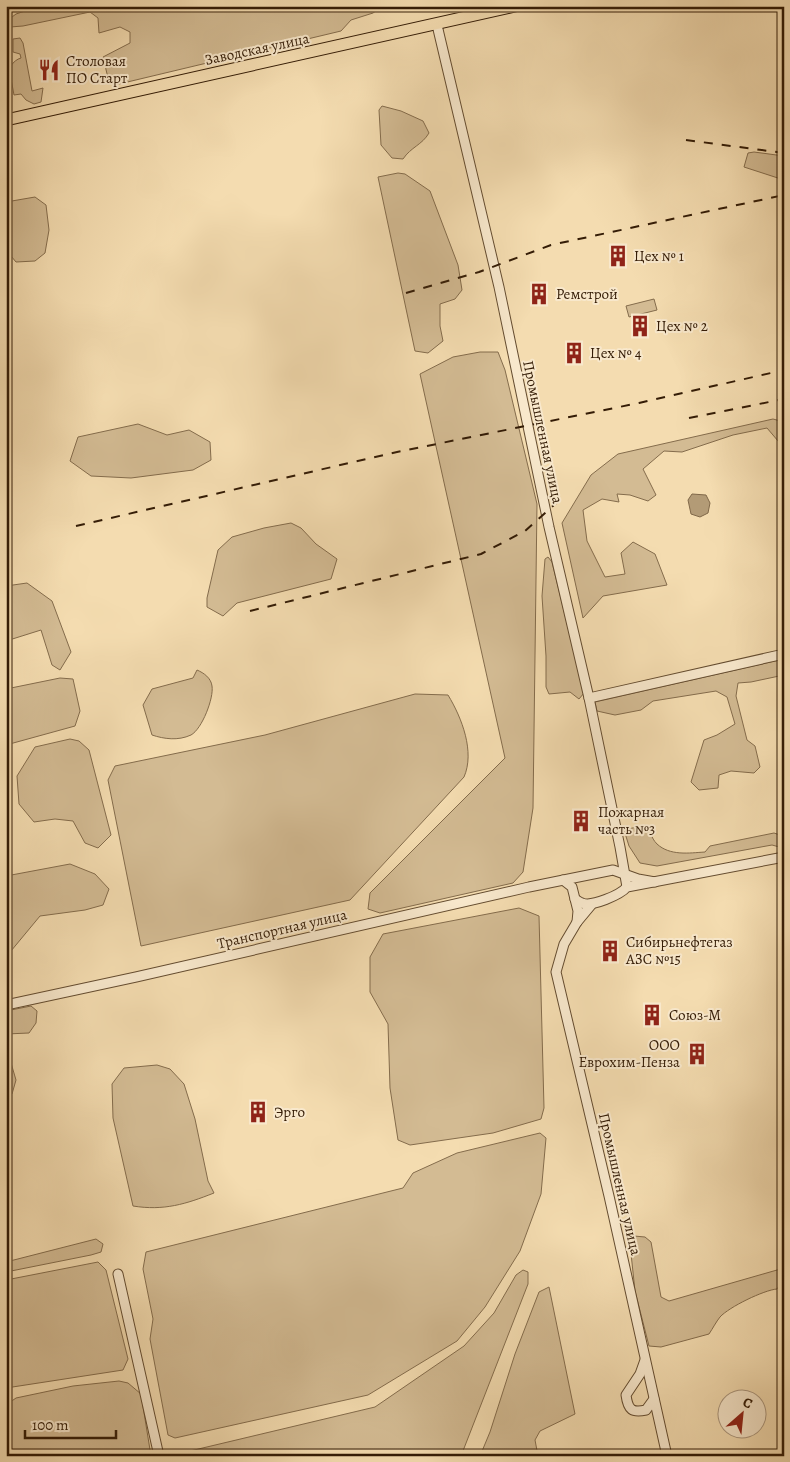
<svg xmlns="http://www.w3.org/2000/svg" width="790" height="1462" viewBox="0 0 790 1462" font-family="Alegreya,serif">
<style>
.green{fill:#d3bb93;stroke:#846c4c}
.water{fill:#b39b76;stroke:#806849}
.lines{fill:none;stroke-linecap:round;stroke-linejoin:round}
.minor-casing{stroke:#644c30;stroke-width:11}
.major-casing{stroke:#341c06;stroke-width:13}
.minor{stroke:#f8e8cc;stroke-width:9}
.major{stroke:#f4dcb0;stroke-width:11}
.rail{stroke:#341c06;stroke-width:2;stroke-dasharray:9 9;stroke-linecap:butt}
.labels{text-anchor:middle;stroke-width:4;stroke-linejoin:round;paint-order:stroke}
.street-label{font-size:15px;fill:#341c06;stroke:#f8e8cc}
.poi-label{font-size:15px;fill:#341c06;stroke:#f8e8cc;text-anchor:start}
</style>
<rect width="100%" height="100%" fill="#f4dcb0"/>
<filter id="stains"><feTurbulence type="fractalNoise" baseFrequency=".004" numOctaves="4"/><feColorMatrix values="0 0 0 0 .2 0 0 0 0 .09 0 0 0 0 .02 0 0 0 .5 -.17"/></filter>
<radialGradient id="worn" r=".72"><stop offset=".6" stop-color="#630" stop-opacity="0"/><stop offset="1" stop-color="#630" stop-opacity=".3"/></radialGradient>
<!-- green -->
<g class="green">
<polygon points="40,6 383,6 373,13 351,20 341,31 119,84 108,78 103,57 130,43 130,32 120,27 99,33 98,18 90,12 23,26 10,27 8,20 16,14"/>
<path d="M20,38L23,43L32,91L43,88L41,102L34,104L26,100L21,94L14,95L11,79L6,78C7,70 13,60 21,58L20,54L13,52V39Z"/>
<path d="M382,106L401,111L423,121L429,133C422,145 411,147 403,159L392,158L381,145L379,110Z"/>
<polygon points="754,152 784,156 784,180 744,167 748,153"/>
<polygon points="398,173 405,174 430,191 458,265 462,290 455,299 440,304 440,326 443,341 428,353 415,351 378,177"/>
<polygon points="35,197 46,205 49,230 45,253 35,261 16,262 6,250 6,202"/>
<polygon points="654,299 657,310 629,317 626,306"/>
<polygon points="480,352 498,352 505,370 537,504 533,808 523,872 513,883 380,913 368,909 370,893 505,758 420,374 453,357"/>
<polygon points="773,419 784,422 784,431 781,438 784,440 784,448 767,428 733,435 682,452 664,451 643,469 656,495 648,501 630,495 617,494 619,502 602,499 583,510 587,541 605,577 625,574 621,553 633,542 655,554 667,585 603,596 583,618 562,523 591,475 618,454"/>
<polygon points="138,424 167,435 189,430 210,442 211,460 193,470 131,478 91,476 70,461 78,437"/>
<polygon points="291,523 301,528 316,544 337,559 331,579 237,603 223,616 207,607 207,598 218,550 232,537 264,528"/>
<polygon points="548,557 552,562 584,693 579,699 570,692 549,694 546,687 546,656 542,596 545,559"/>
<polygon points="27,583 52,601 71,652 60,670 52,665 41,630 6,641 6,586"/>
<polygon points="784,659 784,675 751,682 738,683 736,696 747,740 755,746 760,767 754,773 731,771 719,775 718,788 699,790 691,782 704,740 717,735 735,724 727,697 716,691 653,701 641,710 615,715 597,711 595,702"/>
<path d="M197,670C204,673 211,678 212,686C214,698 202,729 191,735C178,741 164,739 152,735L143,705L152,689L193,678Z"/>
<polygon points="60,678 73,679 80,711 75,726 6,745 6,689"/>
<path d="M415,694L448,695C462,718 475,752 464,777L350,900L141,946L108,780L115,766L265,735Z"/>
<polygon points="70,739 79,741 89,750 111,835 98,848 85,843 73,821 55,819 34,822 19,804 17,776 35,747"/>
<path d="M641,826C653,832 650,837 657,844C670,856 689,853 705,852L710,846L774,833L780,835L783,848L772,845L657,866L640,863L629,846L624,830Z"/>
<polygon points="70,864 95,874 109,889 103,905 85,910 40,916 6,957 6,876"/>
<polygon points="519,908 539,916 544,1108 541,1119 493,1133 410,1145 398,1140 390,1088 388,1024 370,992 370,957 383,934"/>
<polygon points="31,1006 37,1011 36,1023 29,1033 6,1034 6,1011"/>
<polygon points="6,1061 11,1063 16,1080 12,1094 6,1094"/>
<path d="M157,1065L170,1069L184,1084L195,1119L208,1181L214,1193C186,1204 164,1211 133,1206L113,1118L112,1084L124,1068Z"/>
<polygon points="540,1133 546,1138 541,1194 520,1251 485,1307 457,1341 368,1395 175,1438 168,1435 150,1339 153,1319 143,1269 146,1252 403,1188 413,1173 457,1153"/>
<path d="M634,1236L645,1237L651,1242L661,1297L669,1301L784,1268V1279L777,1289C764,1290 729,1307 720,1317C716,1322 713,1328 709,1334L661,1347L649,1346L635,1291L630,1244Z"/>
<polygon points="96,1239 103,1244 101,1252 91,1255 6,1272 6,1262"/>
<polygon points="98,1262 106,1270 128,1359 123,1370 6,1388 6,1280"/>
<polygon points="523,1270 528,1272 528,1284 461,1456 169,1456 375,1407 464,1346 494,1313 516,1275"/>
<polygon points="549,1287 575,1414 540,1431 535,1440 538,1456 480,1456 490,1432 515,1354 539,1292"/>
<polygon points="119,1381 128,1383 141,1394 151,1456 8,1456 6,1449 6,1405 16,1398 73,1386"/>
</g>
<!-- water -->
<polygon class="water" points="692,494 706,495 710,503 708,513 700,517 691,514 688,500"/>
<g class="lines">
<!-- minor casing -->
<g class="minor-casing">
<g id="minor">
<polyline points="437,25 499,287 549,527 589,698 620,847 627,887"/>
<polyline points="589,698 784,654"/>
<polyline points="563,880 572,887 578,911 577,922"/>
<path d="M575,899C577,900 579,902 582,903C592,907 620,895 627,887L784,857"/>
<polyline points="592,904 577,922 564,944 556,972 609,1196 667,1456"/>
<polyline points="6,1005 136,977 529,887 613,870 638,879 655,882"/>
<polyline points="118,1274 159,1456"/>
<path d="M645,1360L640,1374L626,1395C628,1410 632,1413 646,1410L654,1399"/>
</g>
</g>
<!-- major casing -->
<g class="major-casing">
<polyline id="major" points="6,120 515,6"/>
</g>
<!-- minor -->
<use href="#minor" class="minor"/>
<!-- major -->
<use href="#major" class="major"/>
<!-- rail -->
<g class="rail">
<polyline points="686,140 784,153"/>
<polyline points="406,293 479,272 551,245 784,195"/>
<polyline points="689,418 784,399"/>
<polyline points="76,526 397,452 639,403 784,370"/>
<polyline points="250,611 481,554 525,531 565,495"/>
</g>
</g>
<!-- icons -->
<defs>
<g id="restaurant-bare" transform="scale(1.725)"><path d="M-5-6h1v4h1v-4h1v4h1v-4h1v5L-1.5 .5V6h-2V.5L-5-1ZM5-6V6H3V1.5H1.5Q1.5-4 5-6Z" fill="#8f2418" stroke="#f8e8cc" stroke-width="2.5" paint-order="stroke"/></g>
<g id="building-bare" transform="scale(1.725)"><path d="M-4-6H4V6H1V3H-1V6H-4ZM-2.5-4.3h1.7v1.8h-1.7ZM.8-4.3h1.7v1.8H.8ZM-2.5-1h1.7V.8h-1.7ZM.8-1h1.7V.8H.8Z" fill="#8f2418" stroke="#f8e8cc" stroke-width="2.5" paint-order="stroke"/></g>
</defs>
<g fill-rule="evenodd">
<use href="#restaurant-bare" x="49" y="70"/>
<use href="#building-bare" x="618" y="256"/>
<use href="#building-bare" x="539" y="294"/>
<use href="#building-bare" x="640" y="326"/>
<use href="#building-bare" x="574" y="353"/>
<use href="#building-bare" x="581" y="821"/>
<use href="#building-bare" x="610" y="951"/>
<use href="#building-bare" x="652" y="1015"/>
<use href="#building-bare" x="697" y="1054"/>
<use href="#building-bare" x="258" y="1112"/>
</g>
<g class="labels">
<!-- street labels -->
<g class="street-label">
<text transform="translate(257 49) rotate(-12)" y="5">Заводская улица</text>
<text transform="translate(543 432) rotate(78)" y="5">Промышленная улица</text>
<text transform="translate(282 929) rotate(-13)" y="5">Транспортная улица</text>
<text transform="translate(620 1184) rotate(77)" y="5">Промышленная улица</text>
</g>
<!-- poi labels -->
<g class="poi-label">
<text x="66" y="66">Столовая<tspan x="66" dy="17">ПО Старт</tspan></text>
<text x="634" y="261">Цех № 1</text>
<text x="556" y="299">Ремстрой</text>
<text x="656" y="331">Цех № 2</text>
<text x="590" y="358">Цех № 4</text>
<text x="598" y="817">Пожарная<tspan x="598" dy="17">часть №3</tspan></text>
<text x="626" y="947">Сибирьнефтегаз<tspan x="626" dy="17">АЗС №15</tspan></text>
<text x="669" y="1020">Союз-М</text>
<text x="680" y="1050" text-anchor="end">ООО<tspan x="680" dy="17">Еврохим-Пенза</tspan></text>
<text x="274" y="1117">Эрго</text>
</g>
</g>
<!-- margin -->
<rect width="790" height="1462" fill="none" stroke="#f4dcb0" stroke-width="25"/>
<rect x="8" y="8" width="775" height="1447" fill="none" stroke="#341c06" stroke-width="2.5"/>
<rect x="12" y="12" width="765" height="1437" fill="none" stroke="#341c06"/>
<!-- north arrow -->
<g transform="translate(742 1414) rotate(27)"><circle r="24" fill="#f8e8cc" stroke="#aa967d"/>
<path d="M0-4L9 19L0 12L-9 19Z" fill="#8f2418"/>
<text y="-8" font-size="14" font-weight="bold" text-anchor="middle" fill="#341c06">С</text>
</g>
<!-- scale -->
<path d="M25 1430v8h91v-8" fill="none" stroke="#341c06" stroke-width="2.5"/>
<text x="32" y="1430" font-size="15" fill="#341c06" stroke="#f8e8cc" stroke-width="4" paint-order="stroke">100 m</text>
<rect width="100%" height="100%" filter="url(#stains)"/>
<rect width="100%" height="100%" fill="url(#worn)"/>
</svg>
